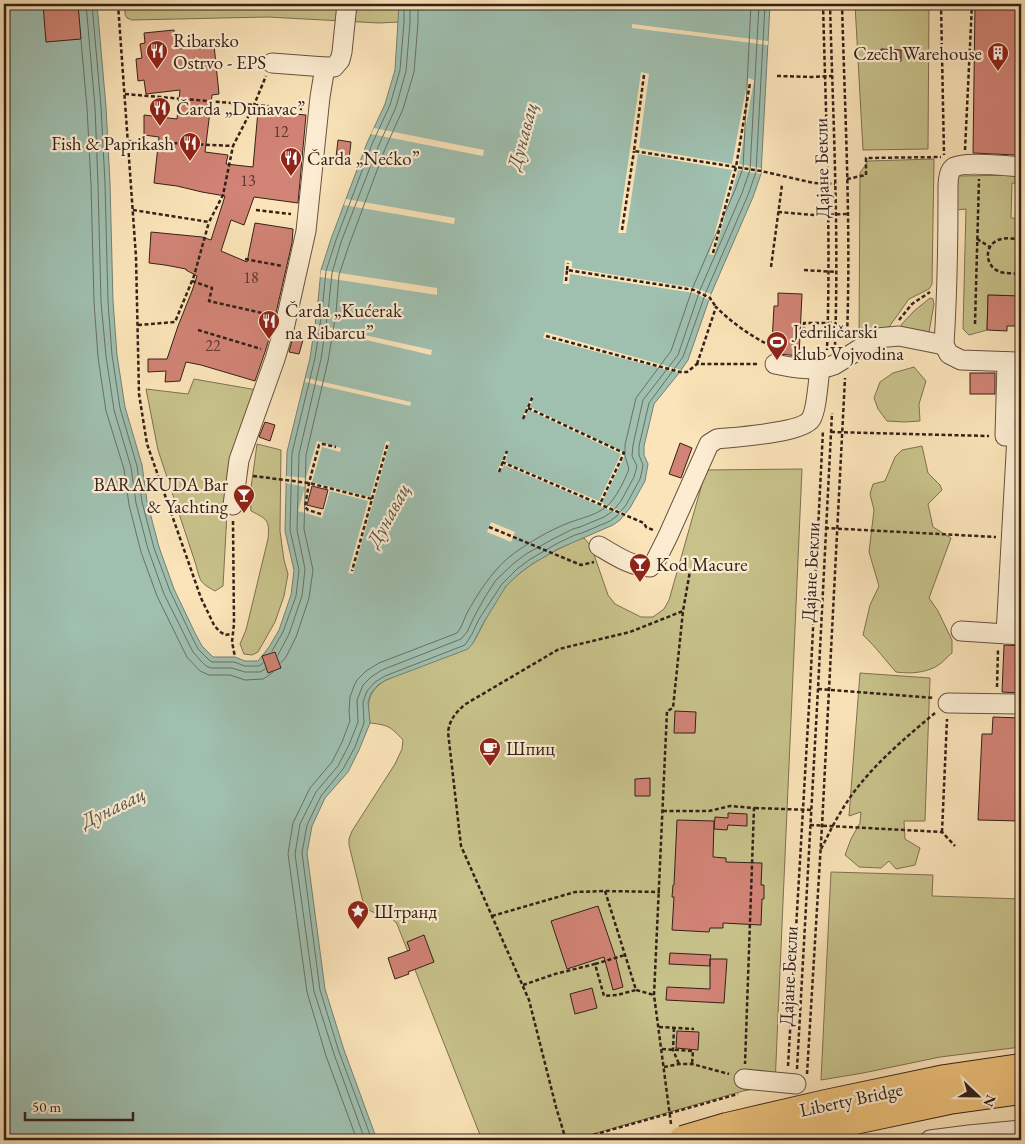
<svg xmlns="http://www.w3.org/2000/svg" width="1025" height="1144" viewBox="0 0 1025 1144" font-family="'EB Garamond',serif">
<style>
.green{fill:#c7c18a;stroke:#7e7051}
.water{fill:#9fbfaf;stroke:#757f73}
.pier{fill:#fbe4b9}
.lines{fill:none;stroke-linecap:round;stroke-linejoin:round}
.shore{stroke:#6a7064;stroke-width:1}
.building{fill:#d18375;stroke:#352018}
.minor-casing{stroke:#665140;stroke-width:21}
.path{stroke:#352018;stroke-width:2.5;stroke-dasharray:4 2.5;stroke-linecap:butt}
.minor{stroke:#fcedd2;stroke-width:19}
.highway-bridge-casing{stroke:#352018;stroke-width:30;stroke-linecap:butt}
.highway-bridge{stroke:#eec27c;stroke-width:28}
.labels{text-anchor:middle;stroke-width:4.5;stroke-linejoin:round;paint-order:stroke}
.number-label{font-size:16px;fill:#5c392f}
.poi-label{font-size:19px;fill:#352018;stroke:#fcedd2;text-anchor:start}
.street-label{font-size:19px;fill:#352018;stroke:#fcedd2}
.water-label{font-size:20px;font-style:italic;fill:#555045;stroke:#fcedd2}
</style>
<rect width="100%" height="100%" fill="#fbe4b9"/>
<filter id="stains"><feTurbulence type="fractalNoise" baseFrequency=".004" numOctaves="4"/><feColorMatrix values="0 0 0 0 .2 0 0 0 0 .09 0 0 0 0 .02 0 0 0 .5 -.17"/></filter>
<radialGradient id="worn" r=".72"><stop offset=".6" stop-color="#630" stop-opacity="0"/><stop offset="1" stop-color="#630" stop-opacity=".3"/></radialGradient>
<!-- green -->
<g class="green">
<polygon points="125,4 399,4 399,22 379,23 268,17 132,20 127,18 125,14"/>
<polygon points="855,4 929,4 928,149 863,150"/>
<polygon points="934,159 932,284 929,289 909,299 889,327 876,329 863,340 859,338 860,173 868,161"/>
<polygon points="1021,175 1021,183 1012,183 1011,218 1021,219 1021,296 988,295 987,330 969,335 963,329 966,209 956,210 957,176"/>
<polygon points="930,298 933,299 934,304 929,332 902,327 901,325 914,311"/>
<polygon points="914,367 926,381 919,404 920,421 905,422 887,421 878,409 874,398 880,382 893,373"/>
<path d="M194,379L257,390L229,477L223,586L215,591C200,583 200,581 196,565L158,450L146,389L188,394Z"/>
<path d="M257,444L281,450L280,531L284,560L288,574L284,596L275,622L258,652L252,655L244,654L240,644L246,630L268,539C270,520 267,519 251,511L250,495Z"/>
<path d="M922,446L928,473L940,485L942,490L928,504L933,527L951,538L929,598L938,611L952,640V653C948,656 944,661 940,664C928,673 910,674 896,672C885,660 876,647 863,635L870,605L879,586L869,552L874,510L870,494L873,484L885,481L895,457L902,450Z"/>
<path d="M802,469L775,1085L743,1091L572,1140H482L397,924C388,911 372,917 365,906C364,904 363,901 362,898L349,845V839L352,831L395,764L402,749L403,740C390,726 388,725 370,723C367,702 367,692 386,680L473,643C484,624 492,603 506,586C525,565 552,552 577,540L584,538L591,546L608,595L615,604L641,617H653L664,609L669,600L706,470Z"/>
<polygon points="860,673 930,678 925,821 904,821 905,839 920,848 915,865 896,869 889,861 881,868 859,867 845,855 851,839 860,823 861,812 849,816"/>
<polygon points="831,872 933,875 932,896 1021,899 1021,1047 940,1057 863,1073 821,1080"/>
</g>
<!-- water -->
<polygon class="water" points="4,4 97,4 106,107 110,183 113,301 117,355 125,407 142,465 147,501 159,547 174,589 195,633 202,646 213,657 235,657 245,661 258,661 269,647 279,630 291,595 294,570 285,531 287,452 310,358 317,311 321,270 331,239 367,143 385,104 395,70 399,4 770,4 761,174 753,197 711,294 688,360 679,373 654,404 644,446 644,455 648,464 645,481 630,508 620,520 613,525 558,549 532,564 520,573 506,586 484,622 473,643 468,649 386,680 378,685 371,693 368,702 370,723 359,750 348,772 325,798 312,826 307,853 325,989 344,1050 377,1140 4,1140"/>
<!-- pier -->
<g class="pier">
<polygon points="632,24 768,41 768,45 632,28"/>
<polygon points="641,72 649,74 639,148 732,164 748,78 754,80 739,164 761,168 761,174 738,170 714,255 709,254 732,170 638,154 626,233 618,233"/>
<polygon points="374,128 484,150 483,156 371,134"/>
<polygon points="346,199 455,218 454,224 344,205"/>
<polygon points="565,260 572,261 572,268 695,288 711,294 709,300 694,293 570,274 569,284 563,284"/>
<polygon points="321,270 437,288 437,295 320,277"/>
<polygon points="315,324 432,350 431,355 314,328"/>
<polygon points="545,332 681,370 679,373 543,338"/>
<polygon points="306,378 411,402 410,406 305,382"/>
<polygon points="532,396 534,397 530,407 626,453 602,503 628,514 626,517 504,465 500,472 497,471 506,451 508,452 505,462 599,501 621,454 529,410 524,419 522,418"/>
<polygon points="317,441 341,448 340,452 322,447 312,482 370,497 386,441 390,442 353,574 348,573 368,501 330,491 322,518 298,511 305,487 286,483 286,476 306,478"/>
<polygon points="491,522 515,532 511,542 487,532"/>
</g>
<g class="lines">
<!-- shore -->
<g class="shore">
<polyline points="86,4 95,107 98,184 101,302 106,356 114,410 131,467 136,503 148,549 164,594 193,652 200,660 206,666 211,668 232,668 245,672 260,672 265,669"/>
<polyline points="92,4 101,107 105,183 108,302 112,355 120,408 137,466 142,502 154,548 170,591 191,635 198,649 209,660 212,662 234,662 245,666 259,666 263,663"/>
<polyline points="81,40 87,108 91,184 94,302 98,357 106,411 124,469 129,505 141,552 157,596 179,641 187,657 200,671 209,675 230,675 245,680 263,679 268,676 273,672"/>
<polyline points="272,651 283,632 296,596 299,570 290,530 292,453 315,358 322,311 326,271 336,240 372,144 390,105 400,70 404,22 404,4"/>
<polyline points="278,655 289,634 302,596 305,569 297,530 299,454 321,359 328,312 332,273 341,242 378,147 396,107 406,71 410,23 410,4"/>
<polyline points="281,663 286,657 296,637 309,598 313,570 304,529 306,455 328,361 336,313 339,275 349,245 385,149 403,109 414,72 418,23 418,4"/>
<path d="M357,1140L326,1056L307,992L288,854L293,823L310,788L332,762L342,742L350,721L349,711L350,697L354,686L357,680L366,671L379,663L457,633C462,627 464,619 467,613C478,593 491,573 508,558C524,545 551,529 571,522C582,518 596,515 606,507C615,500 625,480 629,469L625,456V445L636,398L671,351L693,287L735,190L743,168L751,4"/>
<polyline points="365,1140 334,1054 314,991 295,854 300,824 316,792 338,766 349,745 358,722 357,700 363,685 371,677 382,670 461,639 467,632 474,617 485,597 496,580 513,564 526,554 553,539 573,529 580,527 604,517 613,511 621,501 634,477 636,470 637,466 632,456 633,445 643,400 678,355 700,290 742,193 750,170 759,4"/>
<polyline points="372,1140 339,1052 320,990 302,853 307,825 321,796 343,769 355,747 364,723 363,702 367,691 375,682 385,676 465,645 472,634 479,619 502,584 517,569 529,560 556,544 575,535 582,533 610,521 617,516 626,505 640,479 642,471 643,465 639,455 639,446 649,403 683,357 706,292 748,195 756,172 765,4"/>
</g>
</g>
<!-- building -->
<g class="building">
<polygon points="43,4 78,4 81,39 46,42"/>
<polygon points="975,5 1021,5 1021,140 1017,140 1016,155 973,153"/>
<polygon points="174,30 176,49 214,45 219,94 212,95 205,152 228,155 226,164 253,167 258,111 306,115 298,203 254,197 244,225 231,220 221,251 247,262 255,223 293,229 292,243 273,326 265,352 255,381 201,365 186,362 180,381 165,382 166,371 148,372 148,359 167,359 178,326 192,291 197,276 186,270 186,269 165,265 149,263 151,232 202,237 211,240 225,196 202,192 177,186 154,183 159,137 144,135 144,115 177,119 180,90 146,94 144,80 138,81 136,59 142,58 140,44 145,43 144,33"/>
<polygon points="881,49 901,50 901,61 880,60"/>
<polygon points="338,140 351,142 349,159 336,157"/>
<polygon points="778,293 802,294 799,356 780,354 781,342 772,342 774,306 778,306"/>
<polygon points="988,295 1021,296 1021,326 1007,326 1007,331 987,330"/>
<polygon points="293,337 303,340 299,354 289,352"/>
<rect x="970" y="373" width="25" height="21"/>
<polygon points="265,422 275,425 270,441 259,437"/>
<polygon points="680,443 692,448 681,478 669,474"/>
<polygon points="312,486 328,490 323,509 307,505"/>
<polygon points="1004,645 1021,646 1021,685 1020,685 1020,693 1002,692"/>
<polygon points="275,652 281,668 268,673 262,656"/>
<polygon points="675,711 696,712 695,733 674,733"/>
<polygon points="993,717 1021,718 1021,821 978,820 982,734 992,734"/>
<polygon points="650,778 650,796 635,796 635,779"/>
<polygon points="728,813 747,814 747,826 728,825 727,830 714,829 715,817 728,818"/>
<polygon points="677,820 714,821 713,857 726,858 726,862 762,863 761,885 764,885 764,899 762,899 761,925 723,923 723,928 710,928 709,932 672,930 674,897 672,897 673,885 674,885"/>
<polygon points="598,906 616,959 623,987 613,990 604,957 567,969 551,921"/>
<polygon points="424,935 434,962 408,972 409,974 395,979 388,958 410,950 407,942"/>
<polygon points="670,953 711,955 710,959 727,959 724,1003 666,1000 667,987 710,989 710,959 710,966 669,964"/>
<polygon points="592,988 597,1008 575,1014 570,994"/>
<polygon points="677,1031 699,1032 698,1050 676,1048"/>
</g>
<g class="lines">
<!-- minor casing -->
<g class="minor-casing">
<g id="minor">
<polyline points="272,63 325,67 334,67 340,60 342,52 347,4"/>
<path d="M1021,167C1008,166 962,161 953,168C947,173 948,189 948,197C948,246 947,296 944,345L949,354L961,360L1021,362"/>
<polyline points="1007,362 1005,436 1021,436"/>
<path d="M775,364C793,368 816,372 834,365L877,338L899,336L944,345"/>
<polyline points="233,505 239,460 275,359 284,329 306,231 320,97 325,67"/>
<path d="M599,546C614,555 632,567 650,567L655,562L668,536L709,444L717,439C735,437 802,433 811,419C817,409 818,381 820,369"/>
<polyline points="961,631 1021,635"/>
<polyline points="1006,634 1017,436"/>
<polyline points="948,703 1021,704"/>
<polyline points="744,1079 796,1084"/>
<polyline points="930,1140 969,1135 1021,1130"/>
</g>
</g>
<!-- path -->
<g class="path">
<polyline points="118,4 136,257 139,394 147,444 201,598 214,625 219,631 225,635 232,634"/>
<path d="M823,4C826,119 831,235 827,350"/>
<path d="M830,4C833,117 839,231 835,345"/>
<path d="M842,4C845,115 851,226 847,337"/>
<polyline points="941,4 944,155"/>
<polyline points="644,75 634,151 761,171 814,183 835,184"/>
<polyline points="777,76 812,77 832,76"/>
<polyline points="125,94 302,109"/>
<polyline points="128,141 233,146 254,105 266,76"/>
<polyline points="965,150 972,4"/>
<polyline points="847,179 866,175 866,158 941,157"/>
<polyline points="133,210 209,222 223,195 233,146"/>
<polyline points="256,210 291,214"/>
<polyline points="778,212 814,215 847,214"/>
<polyline points="622,230 634,151"/>
<polyline points="977,239 990,247"/>
<path d="M1021,239C1014,239 1005,237 998,240C984,246 985,265 998,271C1004,274 1014,273 1021,274"/>
<polyline points="713,253 736,167 750,83"/>
<polyline points="245,259 282,266"/>
<polyline points="771,267 782,185"/>
<polyline points="567,270 568,263"/>
<polyline points="804,270 836,272"/>
<polyline points="192,281 212,288 209,301 271,315"/>
<polyline points="566,281 567,270 694,290 710,298 716,307"/>
<polyline points="899,320 912,304 930,292"/>
<polyline points="975,324 979,179"/>
<polyline points="138,325 175,322 194,276 209,222"/>
<polyline points="198,330 261,349"/>
<polyline points="546,336 680,372 687,372 697,364 759,364"/>
<polyline points="804,338 804,323 836,323"/>
<polyline points="777,349 777,342"/>
<path d="M697,364L716,307C732,323 752,337 773,347"/>
<polyline points="528,408 624,453 600,504"/>
<polyline points="523,419 533,396"/>
<polyline points="831,432 989,436"/>
<polyline points="502,462 625,515 644,523 646,527 653,530"/>
<polyline points="499,472 507,451"/>
<polyline points="253,476 309,483 372,499 352,571"/>
<polyline points="372,499 388,443"/>
<polyline points="321,514 308,510 305,507 309,483 319,445 323,444 336,447"/>
<polyline points="233,521 234,624 232,642 235,657"/>
<polyline points="489,527 581,565 594,562"/>
<polyline points="825,528 996,537"/>
<polyline points="997,687 998,650"/>
<polyline points="818,689 934,698"/>
<polyline points="755,808 811,810"/>
<polyline points="663,811 709,811 730,806 754,808 745,1064"/>
<polyline points="810,825 942,832 955,846"/>
<polyline points="942,832 947,719"/>
<path d="M821,849C827,838 832,826 839,815C862,774 899,743 935,713"/>
<polyline points="605,891 636,990 654,995"/>
<polyline points="492,916 575,892 605,891 660,892"/>
<polyline points="595,964 625,955"/>
<polyline points="523,985 555,974 595,964 604,996 617,995 636,990"/>
<polyline points="659,1027 694,1029"/>
<polyline points="674,1028 673,1050 679,1064"/>
<polyline points="662,1049 693,1051 692,1064"/>
<polyline points="788,1066 810,689 823,430"/>
<polyline points="664,1067 679,1064 692,1064 729,1074"/>
<polyline points="797,1069 818,689 832,413"/>
<polyline points="807,1074 822,826 845,378"/>
<polyline points="671,1124 654,995 667,711 673,708 683,611 690,571"/>
<path d="M566,1140L556,1107L529,1000L461,846L448,732C450,719 455,714 464,705L559,649L630,632L683,611"/>
<polyline points="575,1140 738,1094"/>
<polyline points="892,1140 916,1135"/>
</g>
<!-- minor -->
<use href="#minor" class="minor"/>
<!-- highway-bridge casing -->
<g class="highway-bridge-casing">
<g id="highway-bridge">
<polyline points="683,1140 727,1127 826,1104 945,1079 1021,1068"/>
<polyline points="767,1140 831,1125 949,1100 1021,1090"/>
</g>
</g>
<!-- highway-bridge -->
<use href="#highway-bridge" class="highway-bridge"/>
</g>
<!-- icons -->
<defs>
<g id="restaurant-pin" transform="scale(1.125)"><path d="M0 17L-7.5 6A9.5 9.5 0 1 1 7.5 6Z" fill="#8f2418" stroke="#fcedd2"/><path d="M-5-6h1v4h1v-4h1v4h1v-4h1v5L-1.5 .5V6h-2V.5L-5-1ZM5-6V6H3V1.5H1.5Q1.5-4 5-6Z" fill="#fff"/></g>
<g id="building-pin" transform="scale(1.125)"><path d="M0 17L-7.5 6A9.5 9.5 0 1 1 7.5 6Z" fill="#8f2418" stroke="#fcedd2"/><path d="M-4-6H4V6H1V3H-1V6H-4ZM-2.5-4.3h1.7v1.8h-1.7ZM.8-4.3h1.7v1.8H.8ZM-2.5-1h1.7V.8h-1.7ZM.8-1h1.7V.8H.8Z" fill="#fff"/></g>
<g id="stadium-pin" transform="scale(1.125)"><path d="M0 17L-7.5 6A9.5 9.5 0 1 1 7.5 6Z" fill="#8f2418" stroke="#fcedd2"/><path d="M0-5a6.5 5 0 1 0 0 10a6.5 5 0 1 0 0-10ZM-3.5-1.8h7v3.6h-7Z" fill="#fff"/></g>
<g id="bar-pin" transform="scale(1.125)"><path d="M0 17L-7.5 6A9.5 9.5 0 1 1 7.5 6Z" fill="#8f2418" stroke="#fcedd2"/><path d="M-6-5H6L.8 .8V4.5H3.5V6h-7V4.5H-.8V.8Z" fill="#fff"/></g>
<g id="cafe-pin" transform="scale(1.125)"><path d="M0 17L-7.5 6A9.5 9.5 0 1 1 7.5 6Z" fill="#8f2418" stroke="#fcedd2"/><path d="M-5.5-4.5H6V0H3Q3 3.5 0 3.5H-2.5Q-5.5 3.5-5.5 0ZM3-3.2v2h1.7v-2ZM-6 4.5H4V6H-6Z" fill="#fff"/></g>
<g id="sight-pin" transform="scale(1.125)"><path d="M0 17L-7.5 6A9.5 9.5 0 1 1 7.5 6Z" fill="#8f2418" stroke="#fcedd2"/><path d="M0-6L1.8-2.2L6-1.7L2.9 1.2L3.7 5.4L0 3.3L-3.7 5.4L-2.9 1.2L-6-1.7L-1.8-2.2Z" fill="#fff"/></g>
</defs>
<g fill-rule="evenodd">
<use href="#restaurant-pin" x="157" y="51"/>
<use href="#building-pin" x="998" y="53"/>
<use href="#restaurant-pin" x="160" y="108"/>
<use href="#restaurant-pin" x="190" y="143"/>
<use href="#restaurant-pin" x="291" y="158"/>
<use href="#restaurant-pin" x="269" y="321"/>
<use href="#stadium-pin" x="777" y="342"/>
<use href="#bar-pin" x="244" y="495"/>
<use href="#bar-pin" x="640" y="564"/>
<use href="#cafe-pin" x="490" y="748"/>
<use href="#sight-pin" x="358" y="911"/>
</g>
<g class="labels">
<!-- number labels -->
<g class="number-label">
<text x="281" y="137">12</text>
<text x="248" y="186">13</text>
<text x="251" y="283">18</text>
<text x="213" y="351">22</text>
</g>
<!-- poi labels -->
<g class="poi-label">
<text x="173" y="47">Ribarsko<tspan x="173" dy="22">Ostrvo - EPS</tspan></text>
<text x="982" y="60" text-anchor="end">Czech Warehouse</text>
<text x="176" y="115">Čarda „Dunavac”</text>
<text x="174" y="150" text-anchor="end">Fish &amp; Paprikash</text>
<text x="307" y="165">Čarda „Nećko”</text>
<text x="285" y="317">Čarda „Kućerak<tspan x="285" dy="22">na Ribarcu”</tspan></text>
<text x="793" y="338">Jedriličarski<tspan x="793" dy="22">klub Vojvodina</tspan></text>
<text x="228" y="491" text-anchor="end">BARAKUDA Bar<tspan x="228" dy="22">&amp; Yachting</tspan></text>
<text x="656" y="571">Kod Macure</text>
<text x="506" y="755">Шпиц</text>
<text x="374" y="918">Штранд</text>
</g>
<!-- street labels -->
<g class="street-label">
<text transform="translate(821 168) rotate(-91)" y="7">Дајане Бекли</text>
<text transform="translate(810 572) rotate(-87)" y="7">Дајане Бекли</text>
<text transform="translate(788 976) rotate(-87)" y="7">Дајане Бекли</text>
<text transform="translate(851 1099) rotate(-12)" y="7">Liberty Bridge</text>
</g>
<!-- water labels -->
<g class="water-label">
<text transform="translate(522 136) rotate(-75)" y="7">Дунавац</text>
<text transform="translate(388 515) rotate(-61)" y="7">Дунавац</text>
<text transform="translate(113 807) rotate(-26)" y="7">Дунавац</text>
</g>
</g>
<!-- margin -->
<rect width="1025" height="1144" fill="none" stroke="#fbe4b9" stroke-width="20"/>
<rect x="5" y="5" width="1015" height="1134" fill="none" stroke="#352018" stroke-width="2.5"/>
<rect x="10" y="10" width="1005" height="1124" fill="none" stroke="#352018"/>
<!-- north arrow -->
<g transform="translate(978 1096) rotate(112)" stroke="#fcedd2" stroke-width="4" paint-order="stroke">
<path d="M0-4L9 19L0 12L-9 19Z" fill="#352018"/>
<text y="-8" font-size="14" font-weight="bold" text-anchor="middle" fill="#352018">N</text>
</g>
<!-- scale -->
<path d="M25 1112v8h108v-8" fill="none" stroke="#352018" stroke-width="2.5"/>
<text x="32" y="1112" font-size="15" fill="#352018" stroke="#fcedd2" stroke-width="4" paint-order="stroke">50 m</text>
<rect width="100%" height="100%" filter="url(#stains)"/>
<rect width="100%" height="100%" fill="url(#worn)"/>
</svg>
